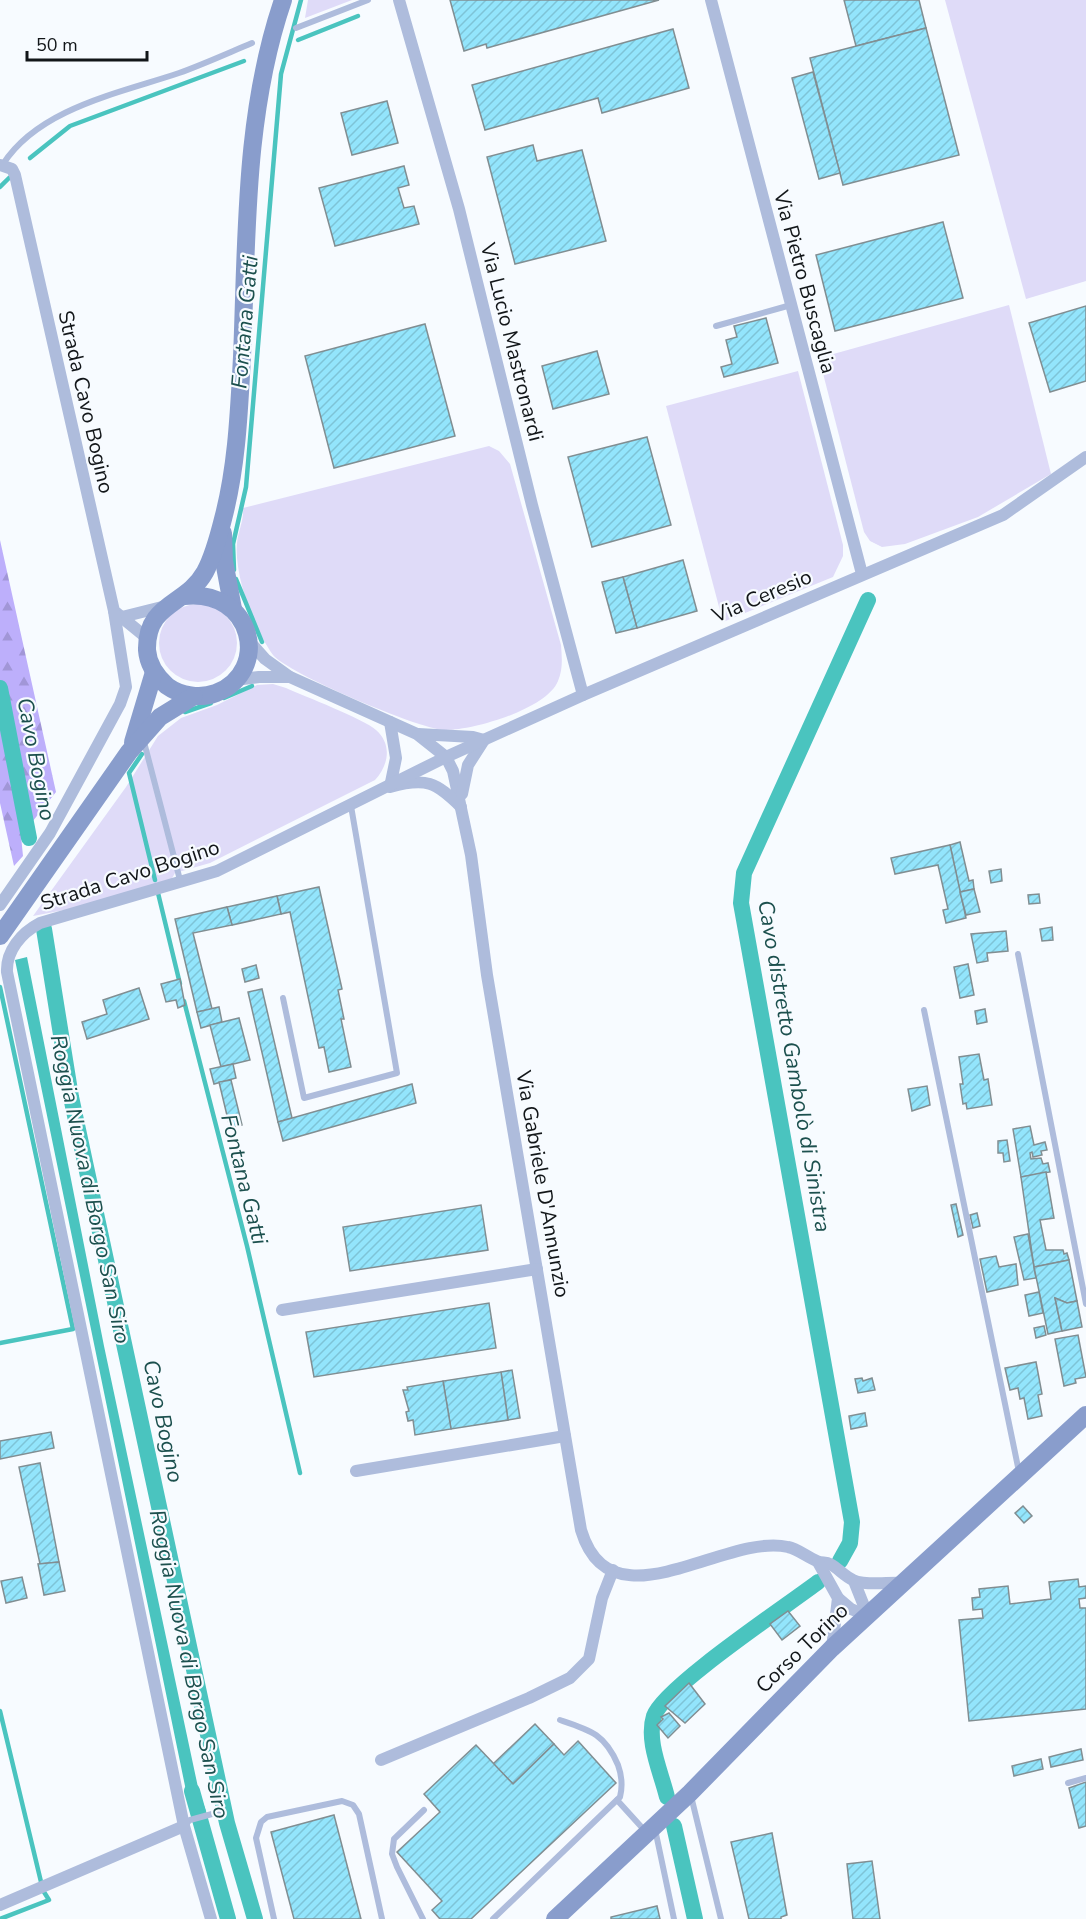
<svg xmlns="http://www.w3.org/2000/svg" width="1086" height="1919" viewBox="0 0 1086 1919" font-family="'Nunito Sans',sans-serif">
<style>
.green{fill:#dfdbf8}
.forest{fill:url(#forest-firs)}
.water{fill:#4ac4bf}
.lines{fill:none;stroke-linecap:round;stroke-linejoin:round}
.stream{stroke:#4ac4bf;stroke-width:4.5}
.canal{stroke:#4ac4bf;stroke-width:16}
.building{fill:url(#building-hatch);stroke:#818e92;stroke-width:1.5}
.service{stroke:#aebcdc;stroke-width:6}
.minor{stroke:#aebcdc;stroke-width:12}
.secondary{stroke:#899dcc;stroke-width:18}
.labels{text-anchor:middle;stroke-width:4.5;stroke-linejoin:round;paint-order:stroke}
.street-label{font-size:21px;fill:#121619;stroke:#f7fbff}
.water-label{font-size:22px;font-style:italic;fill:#1c504e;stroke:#f7fbff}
</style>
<defs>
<pattern id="forest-firs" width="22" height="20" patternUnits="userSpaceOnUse" patternTransform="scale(1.5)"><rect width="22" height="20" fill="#bdaffb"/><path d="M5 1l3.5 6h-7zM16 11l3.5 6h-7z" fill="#a196d7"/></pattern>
<pattern id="building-hatch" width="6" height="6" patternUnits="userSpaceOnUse" patternTransform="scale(1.5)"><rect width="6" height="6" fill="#93e5fc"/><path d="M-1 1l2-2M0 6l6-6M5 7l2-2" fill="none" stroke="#7ec4d7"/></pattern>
</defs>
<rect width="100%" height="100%" fill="#f7fbff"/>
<!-- green -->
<g class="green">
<polygon points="308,0 352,0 305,18"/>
<polygon points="945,0 1086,0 1086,281 1026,299"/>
<polygon points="1009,305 1051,474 978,517 905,544 882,547 870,541 864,532 819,358"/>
<polygon points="798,371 843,545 843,556 833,577 723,622 666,406"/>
<path d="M489,446L499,451L510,464L561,645C562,658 563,669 558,681C547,709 472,731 444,730C419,729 287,673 273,655C254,628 234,577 237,543C238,531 244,521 243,508Z"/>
<circle cx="198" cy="643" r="39"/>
<path d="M273,684L286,688C304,696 364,719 376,730C393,745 388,766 375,780L210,863L175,873L171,880L75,908L33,916L126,787L158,736L181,718L217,705L257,685Z"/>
</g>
<!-- forest -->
<polygon class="forest" points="0,540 56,792 21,836 23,856 14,866 0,803"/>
<!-- water -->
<polygon class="water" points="27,957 104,1346 199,1792 206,1811 191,1815 15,960"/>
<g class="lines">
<!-- stream -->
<g class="stream">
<polyline points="298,40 358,16"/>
<polyline points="30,158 70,126 244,61"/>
<polyline points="0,187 9,178"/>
<polyline points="234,570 233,544 246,487 281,74 301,0"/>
<polyline points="236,579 262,642"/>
<polyline points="224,698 252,686"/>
<polyline points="185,712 211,703"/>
<polyline points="142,754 129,773 155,880"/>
<polyline points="158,893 180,984"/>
<polyline points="0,987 73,1329 0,1343"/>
<polyline points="184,1001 247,1246 300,1473"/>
<polyline points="0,1711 42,1886"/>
<polyline points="0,1919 49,1900 44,1892"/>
</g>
<!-- canal -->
<g class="canal">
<polyline points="0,688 29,838"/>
<polyline points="44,929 71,1097 227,1823 255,1919"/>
<polyline points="840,1561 850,1543 852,1522 741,903 744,873 868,600"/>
<polyline points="192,1791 228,1919"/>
<path d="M667,1797C661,1772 646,1741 654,1716C663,1688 788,1605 818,1582"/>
<polyline points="674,1826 695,1919"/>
</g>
</g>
<!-- building -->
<g class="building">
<polygon points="450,0 659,0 487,48 486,44 464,51"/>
<polygon points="844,0 919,0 926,28 856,46"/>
<polygon points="926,28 959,155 843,185 810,58"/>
<polygon points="673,29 689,88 602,113 598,98 485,130 472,85"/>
<polygon points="813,72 840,173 819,179 792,78"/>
<polygon points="387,101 398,143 352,155 341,113"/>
<polygon points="533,145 537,161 582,150 606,241 515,264 487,157"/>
<polygon points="404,166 409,185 398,188 404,208 414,206 419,224 335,246 319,188"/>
<polygon points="943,222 963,298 835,331 816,255"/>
<polygon points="1086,306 1086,381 1050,392 1029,323"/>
<polygon points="766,318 778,363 724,377 721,367 732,364 726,340 737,337 734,326"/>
<polygon points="425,324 455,436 334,468 305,356"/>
<polygon points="597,351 609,394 553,409 542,366"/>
<polygon points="647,437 671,525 592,547 568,457"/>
<polygon points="683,560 697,611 637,628 623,577"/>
<polygon points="623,577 637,628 616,633 602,582"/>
<polygon points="960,842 969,881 973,880 974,889 960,892 950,845"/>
<polygon points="950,845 966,918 946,923 943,910 948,909 938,865 895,874 891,858"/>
<polygon points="1001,869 1002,881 991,883 989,871"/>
<polygon points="319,887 342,989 338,990 344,1019 341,1019 351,1067 329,1072 324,1047 319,1048 290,912 281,914 277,896"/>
<polygon points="974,889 980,912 966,915 960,892"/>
<polygon points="1039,894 1040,903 1029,904 1028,895"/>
<polygon points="277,896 281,914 232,925 227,907"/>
<polygon points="227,907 232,925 193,933 212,1009 197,1012 175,919"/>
<polygon points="1052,927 1053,940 1042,941 1040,929"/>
<polygon points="1006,931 1008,951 987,953 988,961 977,963 971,934"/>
<polygon points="968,964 974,995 960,998 954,967"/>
<polygon points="256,965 259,978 245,982 242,969"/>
<polygon points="180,979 185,1005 178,1008 176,1000 166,1002 161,984"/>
<polygon points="139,988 149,1019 87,1039 82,1022 107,1014 103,1000"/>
<polygon points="262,989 292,1118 278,1122 248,992"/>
<polygon points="219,1007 222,1022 201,1028 197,1012"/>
<polygon points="985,1009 987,1022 977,1024 975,1011"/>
<polygon points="239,1018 250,1060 221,1067 210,1025"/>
<polygon points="979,1054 984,1080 988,1079 992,1105 967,1109 966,1103 963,1104 960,1084 963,1084 959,1057"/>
<polygon points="233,1064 236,1078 214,1084 210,1069"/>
<polygon points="231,1080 242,1125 230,1128 219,1082"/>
<polygon points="412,1084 416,1103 283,1141 278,1122"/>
<polygon points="927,1086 930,1105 912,1111 908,1089"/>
<polygon points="1030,1126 1034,1145 1045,1142 1047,1150 1041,1151 1042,1155 1033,1157 1032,1152 1030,1153 1031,1159 1041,1158 1043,1164 1048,1163 1050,1172 1021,1177 1013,1129"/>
<polygon points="1007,1140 1010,1161 1004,1162 1003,1153 998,1153 998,1141"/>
<polygon points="1046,1172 1054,1218 1040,1220 1046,1250 1063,1250 1064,1254 1067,1253 1069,1260 1034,1267 1021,1177"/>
<polygon points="956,1204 963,1235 958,1237 951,1205"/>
<polygon points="481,1205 488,1250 350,1271 343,1227"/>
<polygon points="977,1213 980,1226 973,1228 970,1215"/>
<polygon points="1028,1234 1036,1278 1024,1280 1014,1237"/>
<polygon points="996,1256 999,1267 1016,1264 1018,1285 987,1292 980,1259"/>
<polygon points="1069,1260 1077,1301 1067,1303 1055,1298 1062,1331 1048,1334 1034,1267"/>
<polygon points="1039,1292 1043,1313 1029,1316 1025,1295"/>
<polygon points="1055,1298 1067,1303 1077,1301 1082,1327 1062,1331"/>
<polygon points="489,1303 496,1348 314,1377 306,1332"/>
<polygon points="1044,1326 1046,1335 1036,1338 1034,1328"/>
<polygon points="1078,1335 1086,1377 1075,1379 1076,1383 1064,1386 1055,1339"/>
<polygon points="1036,1362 1042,1394 1038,1395 1042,1416 1028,1419 1024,1398 1020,1399 1018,1388 1010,1390 1005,1368"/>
<polygon points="512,1370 520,1418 508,1420 501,1372"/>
<polygon points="501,1372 508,1420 451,1429 443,1381"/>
<polygon points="862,1378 863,1381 872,1378 875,1390 858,1393 855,1379"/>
<polygon points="443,1381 451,1429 415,1435 413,1420 408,1421 406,1412 409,1411 403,1390 408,1390 407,1387"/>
<polygon points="865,1413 867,1426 851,1429 849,1416"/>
<polygon points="51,1432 54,1448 0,1459 0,1441"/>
<polygon points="40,1463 59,1562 40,1564 19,1467"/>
<polygon points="1023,1506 1032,1516 1024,1523 1015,1513"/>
<polygon points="59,1562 65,1591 44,1595 38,1564"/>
<polygon points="22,1577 27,1598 6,1603 1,1581"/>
<polygon points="1078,1579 1079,1587 1086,1586 1086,1598 1079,1599 1080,1608 1086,1608 1086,1709 969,1721 959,1620 983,1618 982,1609 973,1610 972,1598 980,1597 979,1589 1008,1586 1010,1604 1051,1599 1049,1582"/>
<polygon points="788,1611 800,1626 782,1640 770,1624"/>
<polygon points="689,1683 705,1704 685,1723 665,1706"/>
<polygon points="669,1713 680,1726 668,1738 657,1725 663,1719 661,1717"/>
<polygon points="535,1724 554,1744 513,1784 493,1764"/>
<polygon points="578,1741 616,1783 471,1919 440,1919 432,1910 442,1901 397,1852 440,1812 424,1794 476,1745 513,1784 554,1744 564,1755"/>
<polygon points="1081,1749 1083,1760 1051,1767 1049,1757"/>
<polygon points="1041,1759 1043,1769 1014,1776 1012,1766"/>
<polygon points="1086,1782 1086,1826 1079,1828 1069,1788"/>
<polygon points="334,1815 361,1919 294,1919 271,1832"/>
<polygon points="772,1833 787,1915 781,1917 781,1919 749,1919 731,1842"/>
<polygon points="872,1861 880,1919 853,1919 847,1864"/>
<polygon points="657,1906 660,1919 611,1919 611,1917"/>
</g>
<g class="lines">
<!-- service -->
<g class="service">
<polyline points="296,28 368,0"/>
<path d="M3,164C39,108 120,93 179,73C204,64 228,53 252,43"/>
<polyline points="716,326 791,305"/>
<polyline points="144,742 180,880"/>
<polyline points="1018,954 1086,1304"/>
<polyline points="283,998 304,1098 397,1073 351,806"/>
<polyline points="924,1010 1019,1472"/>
<polyline points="1068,1783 1086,1778"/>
<polyline points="691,1796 721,1919"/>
<polyline points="617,1800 646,1832"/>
<polyline points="185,1825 190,1820 223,1811"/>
<polyline points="655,1829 674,1919"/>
<polyline points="274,1919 256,1838 261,1822 267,1817 342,1801 353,1805 359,1814 382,1919"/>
<polyline points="423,1919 397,1867 392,1854 394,1839 424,1810"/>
<path d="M493,1919L620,1797C623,1785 622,1776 618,1765C605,1734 590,1730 560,1720"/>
</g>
<!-- minor -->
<g class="minor">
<polyline points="399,0 459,209 532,505 583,695"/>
<polyline points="711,0 862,574"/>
<polyline points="0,165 12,169 15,175 114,611 147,638"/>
<polyline points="122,617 166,606"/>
<path d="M249,641L265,659L290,677L417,734L446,757L453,771L471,855L487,975L581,1530C611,1630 725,1532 788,1547C798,1549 807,1557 817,1561C821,1563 826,1562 830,1564C838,1568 844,1576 853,1580C865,1586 888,1582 903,1583"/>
<polyline points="235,680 259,677 290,677"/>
<path d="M390,722L396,758L390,787C426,777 436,782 461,807"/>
<polyline points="418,734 473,737 484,740 468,765 462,794"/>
<polyline points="0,905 50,833 120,704 126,687 114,611"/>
<polyline points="282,1310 537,1269"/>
<polyline points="356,1471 565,1436"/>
<polyline points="818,1562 838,1598 832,1648"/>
<polyline points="854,1581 868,1616"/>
<polyline points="838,1598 851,1609 868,1616"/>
<polyline points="381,1760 529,1698 570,1678 589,1659 602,1598 613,1570"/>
<polyline points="0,1905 184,1826"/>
<path d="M211,1919L184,1826L7,972C6,951 21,933 40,923L217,871L446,757L583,695L1003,515L1086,457"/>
</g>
<!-- secondary -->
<g class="secondary">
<polyline points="223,533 224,561 233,609"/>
<path d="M184,596C253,588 272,671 216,693C200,699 181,696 167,686C157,677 148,664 147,650C146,602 186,606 205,572C213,557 219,535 223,519C237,466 239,411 242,357C247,237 244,114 283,0"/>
<polyline points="133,742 154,672"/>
<polyline points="0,936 129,752 160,717 194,696"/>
<polyline points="555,1919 690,1793 832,1648 1086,1415"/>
</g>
</g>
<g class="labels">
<!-- street labels -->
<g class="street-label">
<text transform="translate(805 282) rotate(75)" y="7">Via Pietro Buscaglia</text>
<text transform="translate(512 342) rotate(76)" y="7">Via Lucio Mastronardi</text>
<text transform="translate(86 402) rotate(77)" y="7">Strada Cavo Bogino</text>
<text transform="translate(762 596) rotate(-23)" y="7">Via Ceresio</text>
<text transform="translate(130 875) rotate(-18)" y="7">Strada Cavo Bogino</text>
<text transform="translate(543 1184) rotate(80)" y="7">Via Gabriele D'Annunzio</text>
<text transform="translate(802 1648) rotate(-44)" y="7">Corso Torino</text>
</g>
<!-- water labels -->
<g class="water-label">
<text transform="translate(244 322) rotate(-85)" y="8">Fontana Gatti</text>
<text transform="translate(37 759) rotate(79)" y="8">Cavo Bogino</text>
<text transform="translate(795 1066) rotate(80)" y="8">Cavo distretto Gambolò di Sinistra</text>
<text transform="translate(245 1179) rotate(76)" y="8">Fontana Gatti</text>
<text transform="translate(91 1189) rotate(78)" y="8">Roggia Nuova di Borgo San Siro</text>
<text transform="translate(164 1421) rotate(78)" y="8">Cavo Bogino</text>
<text transform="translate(190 1664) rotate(78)" y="8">Roggia Nuova di Borgo San Siro</text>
</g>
</g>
<!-- scale -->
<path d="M27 51v9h120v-9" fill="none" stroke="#121619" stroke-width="3"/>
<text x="36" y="51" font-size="18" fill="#121619" stroke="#f7fbff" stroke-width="4.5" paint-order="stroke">50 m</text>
</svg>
